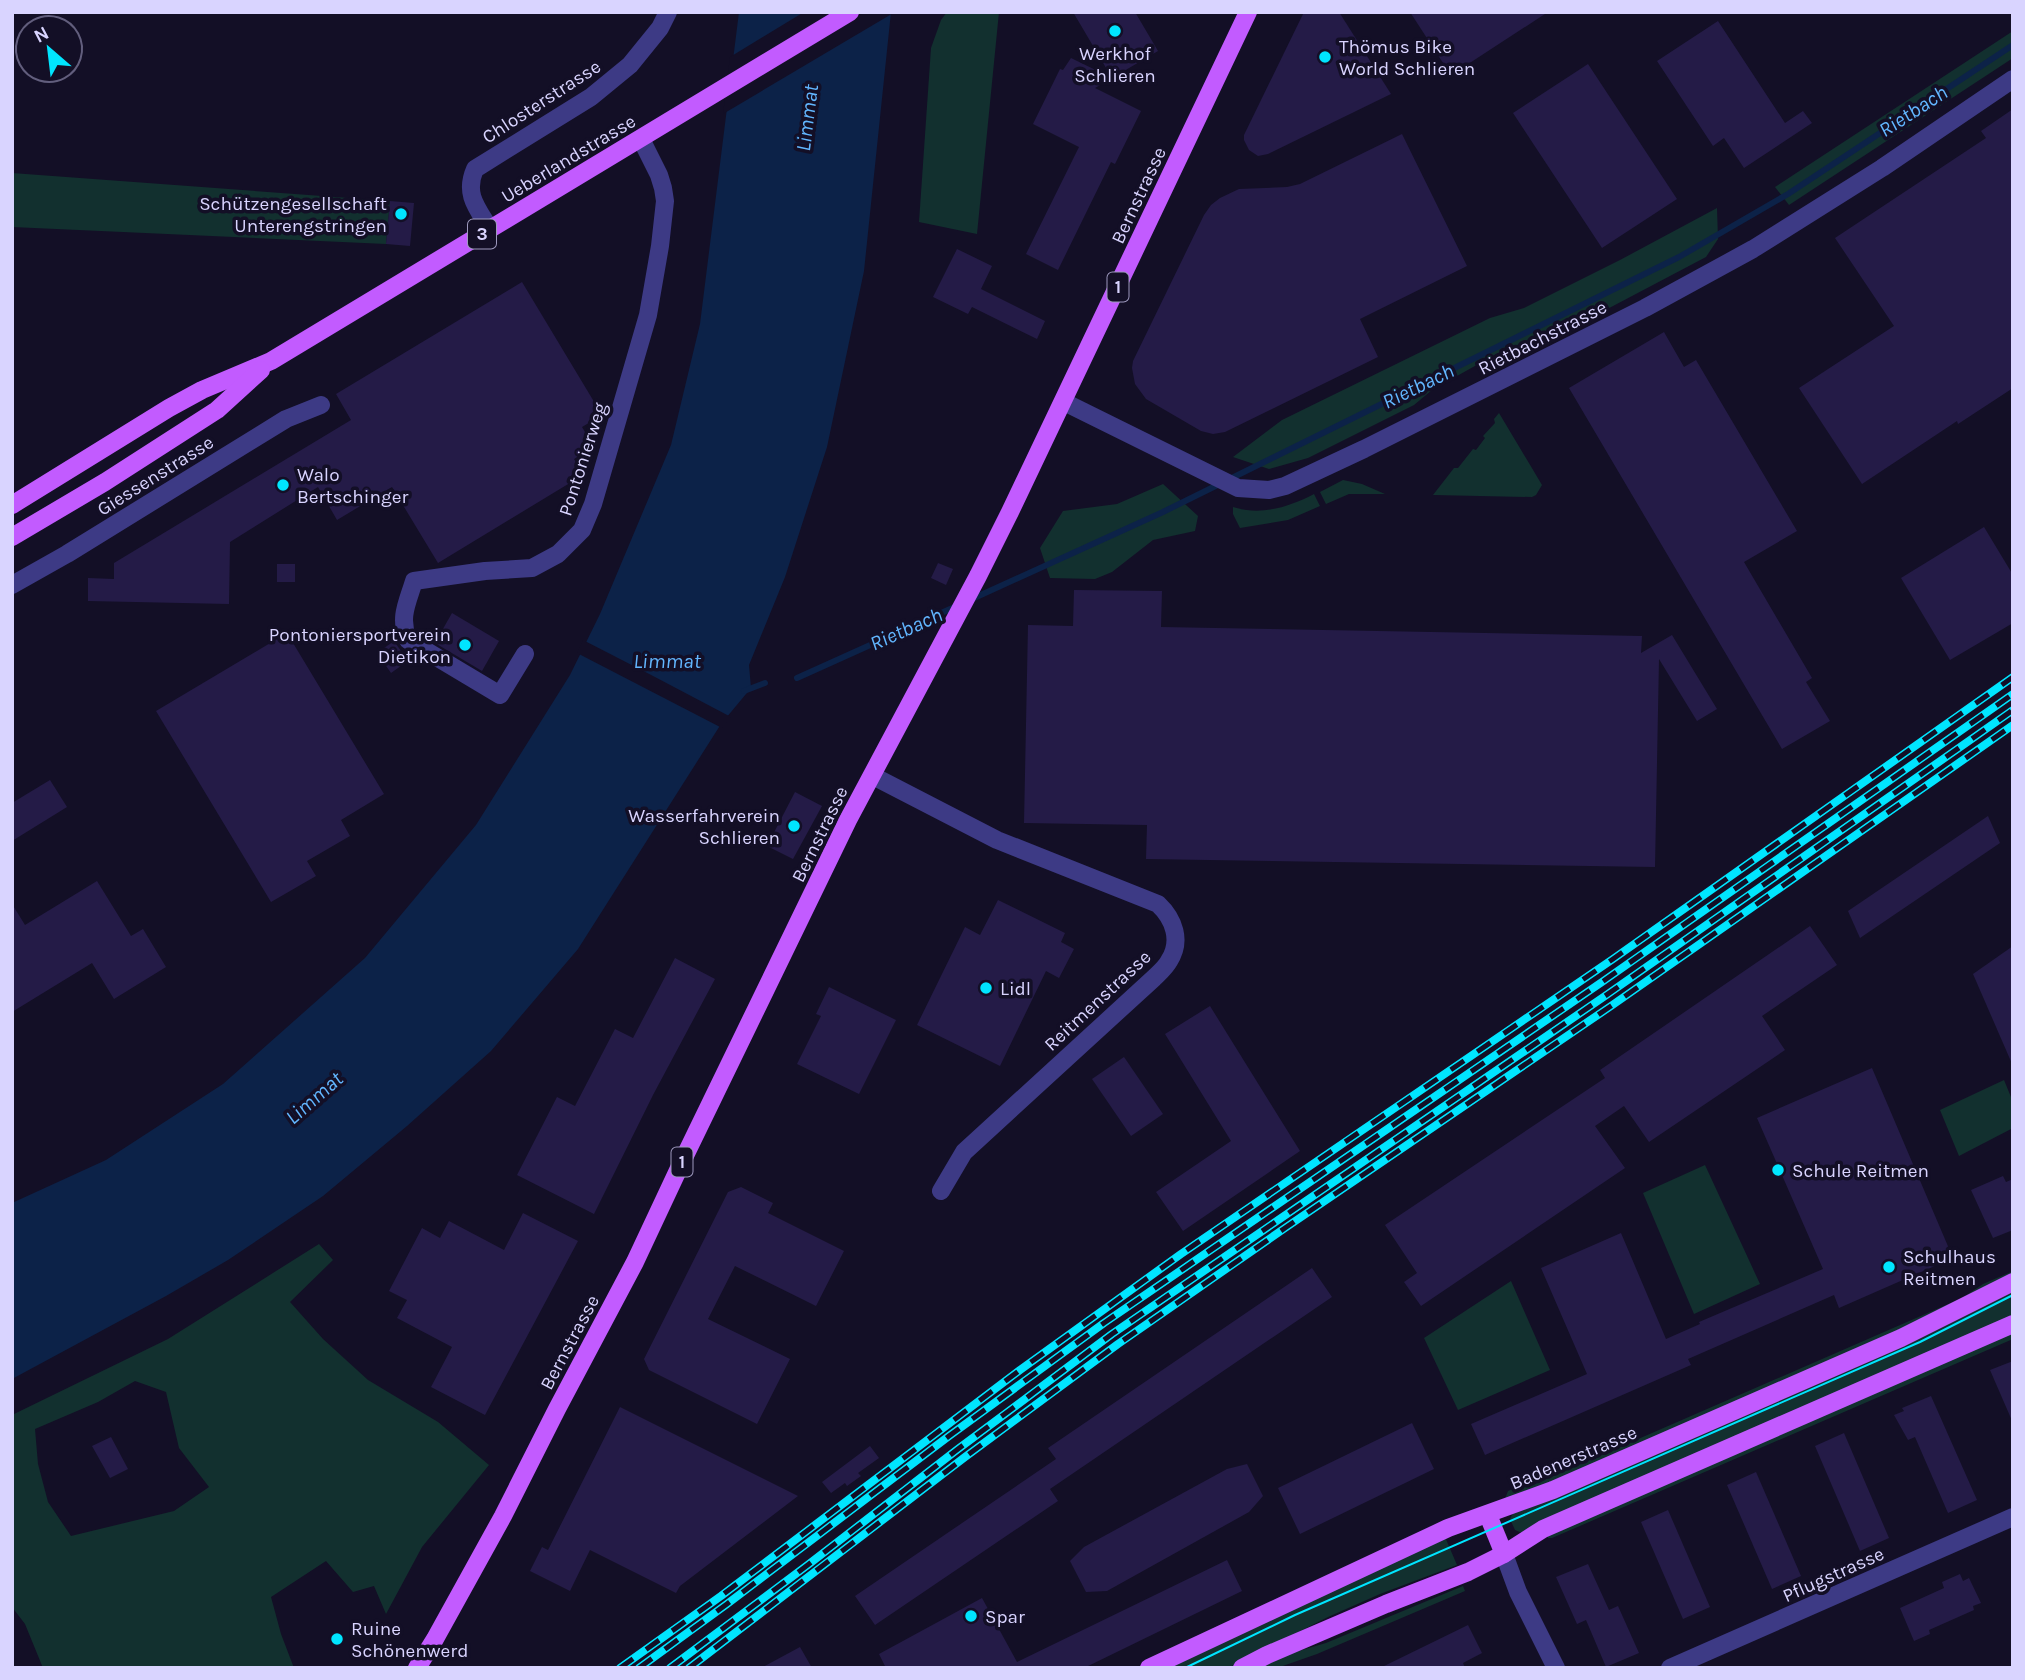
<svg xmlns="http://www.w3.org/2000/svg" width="2025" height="1680" viewBox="0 0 2025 1680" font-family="Karla,sans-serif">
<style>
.green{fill:#12302f;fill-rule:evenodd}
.water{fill:#0c2248}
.pier{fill:#130f26}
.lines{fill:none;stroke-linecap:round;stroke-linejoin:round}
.stream{stroke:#0c2248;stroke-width:6}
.building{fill:#241b47}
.minor{stroke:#3d3a85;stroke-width:18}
.major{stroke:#c25bff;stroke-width:18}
.tram{stroke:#00e5ff;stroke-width:2}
.rail-casing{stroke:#00e5ff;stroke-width:8}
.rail{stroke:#130f26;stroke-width:5;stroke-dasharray:16;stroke-linecap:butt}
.poi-dot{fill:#00e5ff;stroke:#130f26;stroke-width:2.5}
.labels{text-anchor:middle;stroke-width:7;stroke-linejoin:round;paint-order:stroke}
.shield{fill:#130f26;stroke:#9e99be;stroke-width:2}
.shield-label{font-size:18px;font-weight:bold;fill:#d9d4ff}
.poi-label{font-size:19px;fill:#d9d4ff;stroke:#130f26;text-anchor:start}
.street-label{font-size:19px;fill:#d9d4ff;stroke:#130f26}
.water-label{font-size:21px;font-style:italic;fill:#62b6ff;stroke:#130f26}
</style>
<rect width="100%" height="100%" fill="#130f26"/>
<!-- green -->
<g class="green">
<polygon points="947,12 999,12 977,234 919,222 931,48 941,20"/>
<polygon points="2013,31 2013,58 1789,205 1775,187"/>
<polygon points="12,173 390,201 386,244 12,227"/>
<polygon points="1717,208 1718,239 1706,257 1596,315 1532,345 1507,348 1432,390 1414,405 1308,458 1269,469 1233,457 1282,420 1490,318 1524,308 1620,260"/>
<polygon points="1499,413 1542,485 1536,495 1532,497 1433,495 1454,468 1458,468 1473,449 1476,450 1485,438 1483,436 1495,423 1494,419"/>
<polygon points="1343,480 1362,484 1385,494 1349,494 1326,504 1320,492"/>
<polygon points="1163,484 1198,516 1195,531 1153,540 1112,572 1095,579 1050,578 1040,548 1063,511 1117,504"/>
<path d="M1314,494L1320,506L1288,520L1240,528L1233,514V507C1261,516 1289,507 1314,494Z"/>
<polygon points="2004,1080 2013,1102 2013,1128 1959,1156 1940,1110"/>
<polygon points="1705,1165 1760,1284 1694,1314 1643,1193"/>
<path d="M319,1244L333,1260L290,1302L323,1339L368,1380L438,1422L489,1465L422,1547L386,1614L374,1586L353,1592L326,1561L271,1597L281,1634L294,1668H43L25,1624L12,1607V1415L168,1339ZM135,1381L166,1392L179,1448L209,1487L174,1511L71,1536L48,1502L38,1464L35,1429L98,1402Z"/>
<polygon points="2013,1271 2013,1274 1910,1326 1546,1485 1505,1499 1508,1491 1521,1485 1528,1487 1962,1298 1983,1284"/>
<polygon points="1511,1281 1550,1370 1458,1410 1424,1338"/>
<polygon points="2013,1290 2013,1315 2003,1321 1522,1533 1515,1530 1510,1519 1513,1513"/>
<polygon points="2013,1332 2013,1339 1552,1538 1548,1538 1548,1536"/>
<polygon points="1445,1537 1457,1565 1380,1594 1328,1617 1228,1668 1165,1668"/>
<polygon points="1463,1586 1465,1591 1317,1654 1277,1668 1257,1668 1281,1656 1326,1643"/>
</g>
<!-- water -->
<polygon class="water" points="739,12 891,12 864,271 827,447 785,577 749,665 751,688 721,724 578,949 491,1051 407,1126 323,1196 228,1260 166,1296 12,1379 12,1203 106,1160 223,1084 365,958 476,825 570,675 600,614 671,445 700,324"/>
<!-- pier -->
<g class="pier">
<polygon points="804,12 895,12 723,114 730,57"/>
<polygon points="583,640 655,677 731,717 722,728 577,653"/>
</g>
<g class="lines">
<!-- stream -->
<g class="stream">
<polyline points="972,599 1163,512 1679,257 1788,194 2013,45"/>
<polyline points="797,678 959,605"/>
<polyline points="744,691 765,683"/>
</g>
</g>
<!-- building -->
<g class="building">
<polygon points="1073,12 1135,12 1158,51 1095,88 1141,111 1115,164 1111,162 1058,270 1026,254 1079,147 1033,124 1060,69 1063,70 1071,58 1112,78"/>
<polygon points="1304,12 1339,12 1391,94 1268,154 1258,156 1249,150 1244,140 1244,135"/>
<polygon points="1410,12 1548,12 1459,70 1451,71 1445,66"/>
<polygon points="1718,21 1785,123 1803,111 1812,123 1744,168 1724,138 1713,146 1657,61"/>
<polygon points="1588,64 1677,199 1602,248 1513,113"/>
<polygon points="2013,109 2013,388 1958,424 1957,421 1862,484 1799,388 1894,326 1835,238 1986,138 1981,131"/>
<polygon points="1402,134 1467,266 1360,319 1378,357 1225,432 1213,434 1201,431 1146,399 1135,384 1132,368 1133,361 1204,215 1211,205 1220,198 1239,189 1287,187 1300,184"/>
<polygon points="390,201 414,203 410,246 386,244"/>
<polygon points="957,249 992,266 981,289 1045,321 1037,339 972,307 968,314 933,297"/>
<polygon points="522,282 602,415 582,427 594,447 574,459 583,475 438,563 392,487 337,520 318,487 230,542 229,604 88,601 88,578 114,579 114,563 351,420 336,394"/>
<polygon points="1664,332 1684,367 1696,360 1797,531 1744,562 1812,678 1806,682 1830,721 1782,749 1569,388"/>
<polygon points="1984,527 2013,575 2013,623 1950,660 1901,578"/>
<polygon points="938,563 953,569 946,585 931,578"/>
<rect x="277" y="564" width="18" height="18"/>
<polygon points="1074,590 1162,591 1161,627 1642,636 1641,653 1672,635 1717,709 1697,721 1659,659 1655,867 1146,859 1147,825 1024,823 1028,625 1073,626"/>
<polygon points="452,613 499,641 482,671 435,643"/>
<polygon points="287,633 384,794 341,820 350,836 307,861 316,876 271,902 156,711"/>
<polygon points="394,641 408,661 391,673 377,653"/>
<polygon points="50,780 67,807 12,841 12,803"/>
<polygon points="795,792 822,806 793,859 767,846"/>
<polygon points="1988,816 2000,843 1860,938 1848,911"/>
<polygon points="97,881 131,936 143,929 166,967 114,999 92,963 12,1012 12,904 25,925"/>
<polygon points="998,900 1065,933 1061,942 1074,949 1059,978 1046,971 1000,1066 917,1025 965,927 980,935"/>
<polygon points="1810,926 1837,965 1762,1016 1785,1050 1649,1142 1624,1106 1595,1126 1625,1168 1421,1306 1404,1282 1417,1273 1385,1225 1605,1078 1600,1070"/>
<polygon points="2013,946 2013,1066 1973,974"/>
<polygon points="675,958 715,979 653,1095 594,1214 517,1175 557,1097 575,1106 615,1029 633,1038"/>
<polygon points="829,987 896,1020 859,1094 797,1064 821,1016 816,1014"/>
<polygon points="1210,1006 1300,1151 1183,1231 1156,1192 1231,1141 1165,1034"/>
<polygon points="1124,1057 1163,1114 1131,1136 1092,1079"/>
<polygon points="1872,1068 1953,1258 1839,1308 1834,1295 1688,1359 1691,1365 1485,1455 1471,1424 1587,1374 1541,1268 1621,1233 1666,1339 1700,1324 1699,1322 1823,1269 1757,1118"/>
<polygon points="2003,1176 2006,1182 2013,1179 2013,1230 1993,1238 1971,1190"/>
<polygon points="741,1187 773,1203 768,1213 844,1251 816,1306 735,1266 708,1319 790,1359 757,1424 649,1370 644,1359 728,1192"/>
<polygon points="523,1213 578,1241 485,1415 431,1387 452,1347 397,1318 407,1300 389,1291 422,1228 440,1238 449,1221 504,1250"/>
<polygon points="1312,1268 1332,1297 1050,1489 1058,1501 875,1625 855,1596 1056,1459 1048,1448"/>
<polygon points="2013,1361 2013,1423 1990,1370"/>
<polygon points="1931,1396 1977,1500 1948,1513 1915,1437 1908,1440 1894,1415 1904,1411 1902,1408"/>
<polygon points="620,1407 798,1496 680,1586 676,1593 590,1550 570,1591 530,1571 542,1547 548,1550"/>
<polygon points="1412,1423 1434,1469 1300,1534 1278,1488"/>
<polygon points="1844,1433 1889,1538 1860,1551 1815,1446"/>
<polygon points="111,1437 128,1469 110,1478 92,1446"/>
<polygon points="870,1446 879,1458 858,1473 861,1476 847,1486 845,1483 831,1493 822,1482"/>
<polygon points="1247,1464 1263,1496 1249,1512 1107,1591 1086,1592 1070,1561 1084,1547 1227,1469"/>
<polygon points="1756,1472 1801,1576 1772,1589 1727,1485"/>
<polygon points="1668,1510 1710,1607 1683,1619 1641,1522"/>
<polygon points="1227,1560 1242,1591 1084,1668 886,1668 879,1654 982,1598 1017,1662"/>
<polygon points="1588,1564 1609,1610 1618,1606 1639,1653 1606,1667 1586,1620 1577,1624 1556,1577"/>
<polygon points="1960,1574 1963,1581 1969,1578 1981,1603 1973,1606 1974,1610 1929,1630 1930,1634 1914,1641 1900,1608 1944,1588 1942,1582"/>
<polygon points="1468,1625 1482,1653 1463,1663 1465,1668 1380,1668"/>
<polygon points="800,1647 812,1668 761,1668"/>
</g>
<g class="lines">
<!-- minor -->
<g class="minor">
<path d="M490,229C477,208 464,194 475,169L591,97L630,65L660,28L668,12"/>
<polyline points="1064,402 1238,488 1269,490 1285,486 1364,449 1645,308 1753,249 1882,168 2013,79"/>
<polyline points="12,585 67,554 286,419 321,405"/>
<path d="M525,654L500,695L408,640C399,617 407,604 414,581L485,571L532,568L558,554L582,530L593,504L648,315L660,246L665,201L663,188L659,175L641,139"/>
<path d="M873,776L997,840L1158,904C1174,919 1182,941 1169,961C1166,967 1159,973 1154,978L964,1152L941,1191"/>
<polyline points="1504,1554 1518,1592 1556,1668"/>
<polyline points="1670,1668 2013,1517"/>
</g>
<!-- major -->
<g class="major">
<polyline points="12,505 169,408 202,390 271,361 850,12"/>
<polyline points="12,537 105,482 217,410 261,370"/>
<polyline points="1488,1515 1504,1554"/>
<polyline points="417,1668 435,1639 503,1516 557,1409 635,1262 680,1166 848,820 978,576 1010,512 1248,12"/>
<polyline points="1149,1668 1448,1528 1553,1490 1901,1338 2013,1282"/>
<polyline points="1242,1668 1267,1655 1386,1604 1468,1572 1504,1554 1543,1529 2013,1324"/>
</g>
<!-- tram -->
<polyline class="tram" points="1185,1668 1295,1615 1920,1342 2013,1295"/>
<!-- rail casing -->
<g class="rail-casing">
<g id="rail">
<polyline points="620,1668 721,1596 1020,1370 1181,1254 1613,959 2013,677"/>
<polyline points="639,1668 727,1604 949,1436 1104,1323 1602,982 2013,694"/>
<polyline points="670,1668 809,1564 958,1449 1112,1334 1605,996 2013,710"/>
<polyline points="689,1668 965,1457 1118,1344 1285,1228 1611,1006 2013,725"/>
</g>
</g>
<!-- rail -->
<use href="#rail" class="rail"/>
</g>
<!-- markers -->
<g class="poi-dot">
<circle cx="1115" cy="31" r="7"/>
<circle cx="1325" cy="57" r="7"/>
<circle cx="401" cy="214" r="7"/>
<circle cx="283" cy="485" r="7"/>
<circle cx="465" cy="645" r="7"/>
<circle cx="794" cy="826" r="7"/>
<circle cx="986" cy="988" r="7"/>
<circle cx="1778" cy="1170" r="7"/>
<circle cx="1889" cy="1267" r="7"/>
<circle cx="971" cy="1616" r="7"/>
<circle cx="337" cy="1639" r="7"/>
</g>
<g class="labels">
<!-- shield labels -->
<g class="shield">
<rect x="468" y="219.5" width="28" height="29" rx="5"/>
<rect x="1107.5" y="272.5" width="21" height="29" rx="5"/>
<rect x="671.5" y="1147.5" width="21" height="29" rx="5"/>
</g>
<g class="shield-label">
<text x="482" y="240">3</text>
<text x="1118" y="293">1</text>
<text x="682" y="1168">1</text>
</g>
<!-- poi labels -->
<g class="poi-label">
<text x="1339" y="53">Thömus Bike<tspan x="1339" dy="22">World Schlieren</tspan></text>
<text x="1115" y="60" text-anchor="middle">Werkhof<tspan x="1115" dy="22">Schlieren</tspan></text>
<text x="387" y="210" text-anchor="end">Schützengesellschaft<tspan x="387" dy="22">Unterengstringen</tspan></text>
<text x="297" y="481">Walo<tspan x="297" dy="22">Bertschinger</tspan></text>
<text x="451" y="641" text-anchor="end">Pontoniersportverein<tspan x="451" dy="22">Dietikon</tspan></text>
<text x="780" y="822" text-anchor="end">Wasserfahrverein<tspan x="780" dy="22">Schlieren</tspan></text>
<text x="1000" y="995">Lidl</text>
<text x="1792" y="1177">Schule Reitmen</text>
<text x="1903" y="1263">Schulhaus<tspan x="1903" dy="22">Reitmen</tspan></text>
<text x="985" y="1623">Spar</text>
<text x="351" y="1635">Ruine<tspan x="351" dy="22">Schönenwerd</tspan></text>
</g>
<!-- street labels -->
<g class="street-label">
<text transform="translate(541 101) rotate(-33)" y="7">Chlosterstrasse</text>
<text transform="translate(568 158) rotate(-31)" y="7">Ueberlandstrasse</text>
<text transform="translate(1138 195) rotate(-65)" y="7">Bernstrasse</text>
<text transform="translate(1542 337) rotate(-27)" y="7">Rietbachstrasse</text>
<text transform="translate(582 459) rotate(-72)" y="7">Pontonierweg</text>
<text transform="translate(155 475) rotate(-32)" y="7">Giessenstrasse</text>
<text transform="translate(819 834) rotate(-64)" y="7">Bernstrasse</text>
<text transform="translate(1097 1000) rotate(-43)" y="7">Reitmenstrasse</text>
<text transform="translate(569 1342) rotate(-62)" y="7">Bernstrasse</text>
<text transform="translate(1573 1457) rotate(-23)" y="7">Badenerstrasse</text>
<text transform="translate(1833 1574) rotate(-24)" y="7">Pflugstrasse</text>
</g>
<!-- water labels -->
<g class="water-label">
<text transform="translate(1913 111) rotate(-33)" y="7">Rietbach</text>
<text transform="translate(807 118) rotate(-83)" y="7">Limmat</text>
<text transform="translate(1418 386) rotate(-26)" y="7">Rietbach</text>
<text transform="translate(906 629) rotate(-24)" y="7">Rietbach</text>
<text x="667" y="668">Limmat</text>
<text transform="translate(314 1098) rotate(-41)" y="7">Limmat</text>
</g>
</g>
<!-- border -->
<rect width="2025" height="1680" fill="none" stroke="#d9d4ff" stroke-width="28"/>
<!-- north arrow -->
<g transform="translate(49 49) rotate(332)"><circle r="33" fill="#130f26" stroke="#625e7d" stroke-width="2"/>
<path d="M0-5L12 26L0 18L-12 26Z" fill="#00e5ff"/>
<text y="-10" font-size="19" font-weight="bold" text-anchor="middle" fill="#d9d4ff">N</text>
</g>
</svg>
